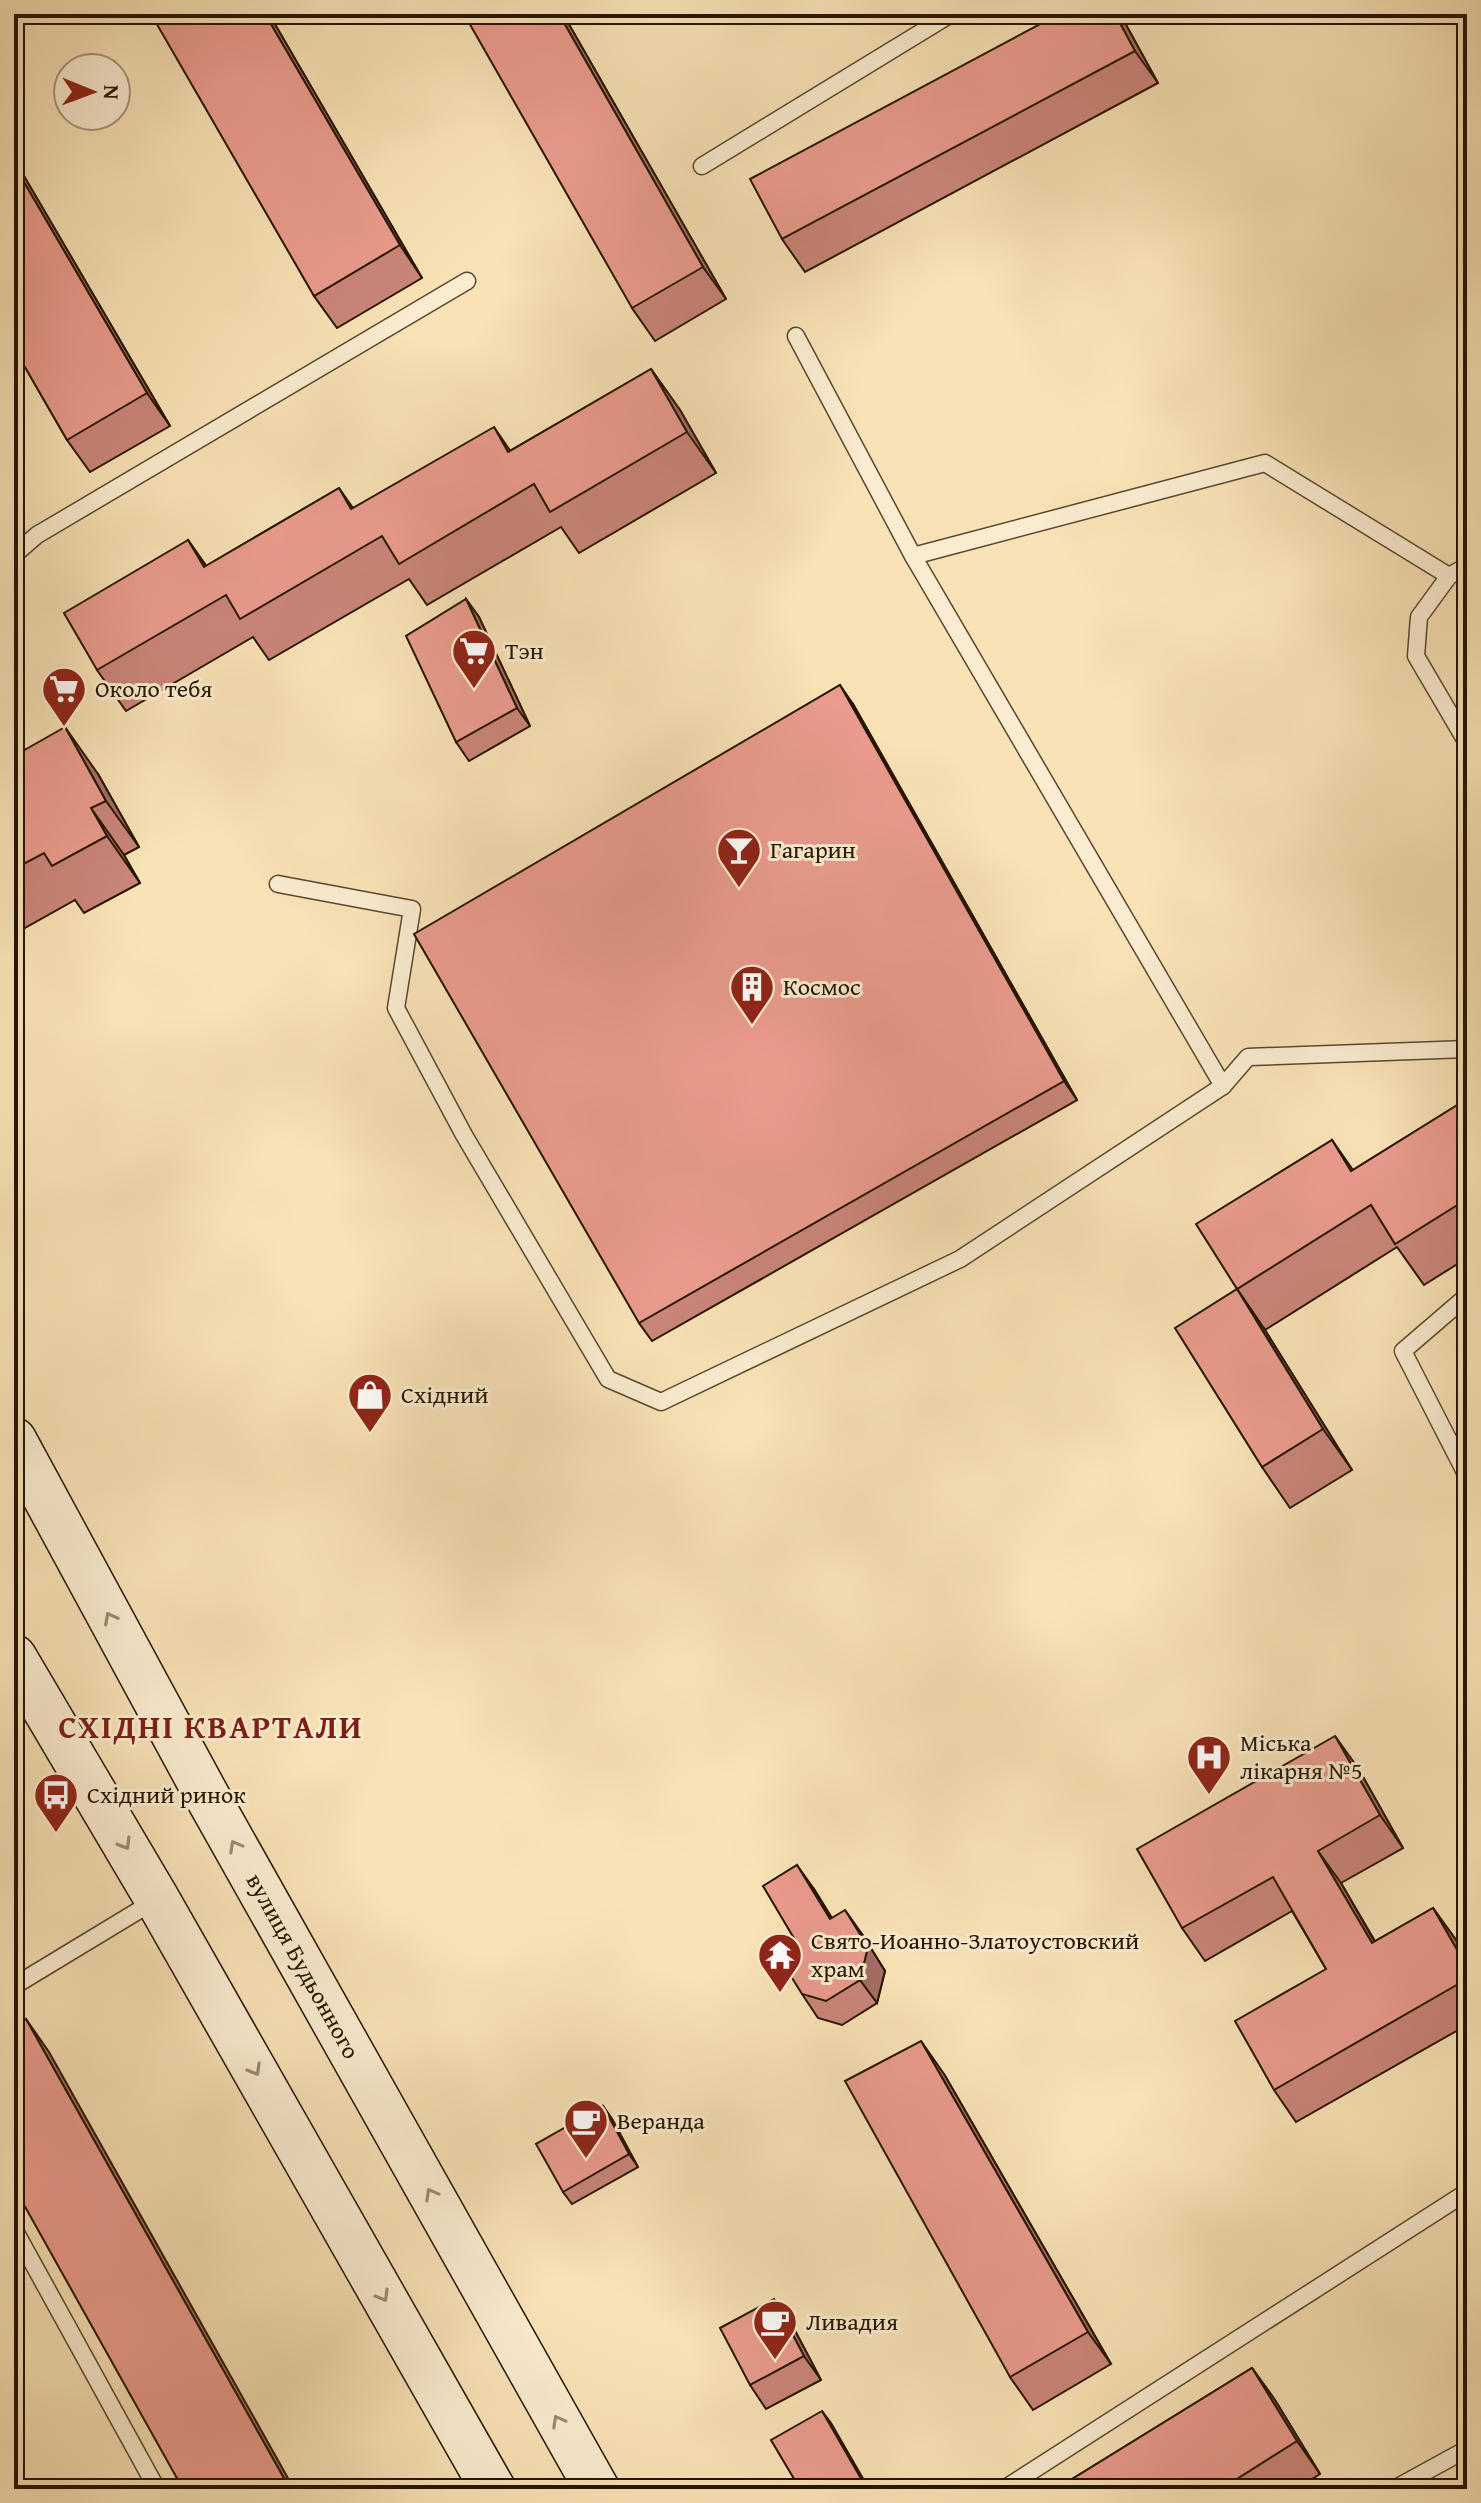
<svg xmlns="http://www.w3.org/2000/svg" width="1481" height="2503" viewBox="0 0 1481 2503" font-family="'Gentium Book Plus',serif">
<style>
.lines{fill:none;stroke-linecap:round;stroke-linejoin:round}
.service-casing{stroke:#5a482e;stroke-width:19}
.secondary-casing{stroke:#251401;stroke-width:47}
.service{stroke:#faecd0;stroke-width:16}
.secondary{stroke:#faecd0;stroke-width:44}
.wall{fill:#c98579;stroke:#251401;stroke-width:2}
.shaded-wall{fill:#a46c63;stroke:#251401;stroke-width:2}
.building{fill:#ea9b8d;stroke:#251401;stroke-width:2}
.oneway{stroke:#9a8b73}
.labels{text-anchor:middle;stroke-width:6;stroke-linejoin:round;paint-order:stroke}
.poi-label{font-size:24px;fill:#251401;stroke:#faecd0;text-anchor:start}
.street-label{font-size:24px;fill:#251401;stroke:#faecd0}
.district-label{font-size:32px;font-weight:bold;letter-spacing:2px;fill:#7a1f14;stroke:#faecd0}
</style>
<rect width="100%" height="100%" fill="#f8e2b6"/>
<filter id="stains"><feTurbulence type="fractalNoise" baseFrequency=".0025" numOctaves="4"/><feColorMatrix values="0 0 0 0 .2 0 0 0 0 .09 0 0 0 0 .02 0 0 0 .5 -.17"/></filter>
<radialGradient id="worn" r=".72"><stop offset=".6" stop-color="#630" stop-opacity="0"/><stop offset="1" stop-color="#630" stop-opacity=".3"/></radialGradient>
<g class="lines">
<!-- service casing -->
<g class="service-casing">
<g id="service">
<polyline points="702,166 951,14"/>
<polyline points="796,336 913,556 1223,1086 1248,1057 1467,1049"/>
<polyline points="14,555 37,535 467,281"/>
<polyline points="913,556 1265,463 1449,576"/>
<polyline points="1467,566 1449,576 1419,617 1416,656 1467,743"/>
<polyline points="278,884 412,909 396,1008 464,1135 608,1379 661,1402 960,1259 1223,1086"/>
<polyline points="1467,1296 1403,1351 1467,1476"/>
<polyline points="14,1986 156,1900"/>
<polyline points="14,2229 157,2489"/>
<polyline points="1004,2489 1467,2192"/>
<polyline points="1394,2489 1467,2449"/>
</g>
</g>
<!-- secondary casing -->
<g class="secondary-casing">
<g id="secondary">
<polyline points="14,1440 207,1796 597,2489"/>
<polyline points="14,1657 157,1899 493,2489"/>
</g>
</g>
<!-- service -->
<use href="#service" class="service"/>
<!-- secondary -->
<use href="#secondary" class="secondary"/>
</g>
<!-- wall -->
<g class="wall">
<polygon points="269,14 422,278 337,328 314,296"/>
<polygon points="563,14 726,299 655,341 632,308"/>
<polygon points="1125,23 1158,83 805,272 782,239"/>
<polygon points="14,159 170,426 90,472 67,440 14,348"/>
<polygon points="651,369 680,410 716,473 579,553 561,527 427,605 409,579 269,660 253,637 126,711 97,670 188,540 206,566 339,488 353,508 510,451"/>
<polygon points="466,599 479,617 530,726 469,761 456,742"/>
<polygon points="853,704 1077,1100 652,1341 639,1323"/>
<polygon points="14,756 98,774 139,847 124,855 140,883 84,913 75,900 14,934"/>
<polygon points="1467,1099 1467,1258 1424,1285 1397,1247 1265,1330 1237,1289 1332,1140 1353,1170"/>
<polygon points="1265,1330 1352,1470 1290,1508 1262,1467"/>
<polygon points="1358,1768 1403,1848 1341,1883 1375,1941 1433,1908 1456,1940 1467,1960 1467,2025 1296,2122 1274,2090 1326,1969 1292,1911 1205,1961 1182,1928"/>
<polygon points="814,1889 832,1918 862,1934 885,1971 877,2003 842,2025 818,2018 802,1994 795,1940"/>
<polygon points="944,2074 1111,2364 1033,2410 1010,2377"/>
<polygon points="603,2106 612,2119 638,2167 572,2204 563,2192"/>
<polygon points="791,2323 821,2380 766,2409 750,2385"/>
<polygon points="1252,2368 1275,2400 1320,2474 1296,2489 1056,2489"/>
</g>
<!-- shaded-wall -->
<g class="shaded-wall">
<polygon points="265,14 269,14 422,278 400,245"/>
<polygon points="559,14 563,14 726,299 703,267"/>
<polygon points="1115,14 1119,14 1125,23 1158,83 1135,51"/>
<polygon points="14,159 170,426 147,393 14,165"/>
<polygon points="651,369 680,410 716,473 687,432"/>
<polygon points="494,427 522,468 508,452"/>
<polygon points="188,540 217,581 204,567"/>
<polygon points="466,599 479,617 530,726 517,708"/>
<polygon points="840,685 853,704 1077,1100 1064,1081"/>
<polygon points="65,727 98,774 139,847 106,801"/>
<polygon points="91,808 124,855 140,883 107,836"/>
<polygon points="1237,1289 1265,1330 1352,1470 1323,1429"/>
<polygon points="1335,1736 1358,1768 1403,1848 1380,1815"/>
<polygon points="1318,1851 1341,1883 1394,1976 1372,1943"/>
<polygon points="797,1865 814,1889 847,1943 830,1919"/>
<polygon points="1433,1908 1456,1940 1467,1960 1467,1967"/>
<polygon points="845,1910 862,1934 885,1971 877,2003 860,1980"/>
<polygon points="26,2019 49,2052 294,2489 290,2489"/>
<polygon points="921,2041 944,2074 1111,2364 1088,2332"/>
<polygon points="603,2106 612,2119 638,2167 629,2154"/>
<polygon points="774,2299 791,2323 821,2380 804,2356"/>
<polygon points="1252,2368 1275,2400 1320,2474 1297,2441"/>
<polygon points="822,2411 831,2423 869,2489 867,2489"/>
</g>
<!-- building -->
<g class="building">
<polygon points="151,14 265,14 400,245 314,296"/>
<polygon points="464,14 559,14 703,267 632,308"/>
<polygon points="1059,14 1115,14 1135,51 782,239 750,179"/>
<polygon points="14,165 147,393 67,440 14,348"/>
<polygon points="651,369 687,432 550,512 534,484 399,564 382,536 240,619 226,595 97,670 64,613 188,540 204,567 339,488 351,509 494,427 508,452"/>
<polygon points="466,599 517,708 456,742 406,636"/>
<polygon points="840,685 1064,1081 639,1323 414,934"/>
<polygon points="65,727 106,801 91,808 107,836 52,866 44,853 14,869 14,756"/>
<polygon points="1467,1099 1467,1199 1395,1244 1371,1205 1237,1289 1196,1224 1332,1140 1351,1171"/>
<polygon points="1237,1289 1323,1429 1262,1467 1175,1328"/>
<polygon points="1335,1736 1380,1815 1318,1851 1372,1943 1433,1908 1467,1967 1467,1979 1274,2090 1235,2021 1326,1969 1273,1877 1182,1928 1137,1849"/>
<polygon points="797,1865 830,1919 845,1910 868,1947 860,1980 826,2001 802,1994 776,1952 795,1940 763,1886"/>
<polygon points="26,2019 290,2489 183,2489 14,2187 14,2026"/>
<polygon points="921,2041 1088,2332 1010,2377 845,2081"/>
<polygon points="603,2106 629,2154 563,2192 536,2144"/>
<polygon points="774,2299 804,2356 750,2385 720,2328"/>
<polygon points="1252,2368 1297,2441 1221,2489 1056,2489"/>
<polygon points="822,2411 867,2489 800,2489 771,2440"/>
</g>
<!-- one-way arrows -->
<defs><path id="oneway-chevron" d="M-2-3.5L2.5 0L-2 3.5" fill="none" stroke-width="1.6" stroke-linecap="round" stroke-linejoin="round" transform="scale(2)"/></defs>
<g class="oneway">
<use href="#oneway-chevron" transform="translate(110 1618) rotate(-118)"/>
<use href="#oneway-chevron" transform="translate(125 1844) rotate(59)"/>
<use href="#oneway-chevron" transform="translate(235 1846) rotate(-119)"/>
<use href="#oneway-chevron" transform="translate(255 2070) rotate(60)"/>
<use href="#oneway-chevron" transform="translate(431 2194) rotate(-119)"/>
<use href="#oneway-chevron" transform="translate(383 2296) rotate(60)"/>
<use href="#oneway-chevron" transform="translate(558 2421) rotate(-119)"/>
</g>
<!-- icons -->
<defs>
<g id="supermarket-pin" transform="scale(2.3)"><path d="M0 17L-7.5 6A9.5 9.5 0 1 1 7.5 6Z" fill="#8f2418" stroke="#faecd0"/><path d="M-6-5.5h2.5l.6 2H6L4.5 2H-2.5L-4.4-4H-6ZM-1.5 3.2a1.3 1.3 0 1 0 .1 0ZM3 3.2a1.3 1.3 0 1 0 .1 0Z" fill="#fff"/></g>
<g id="bar-pin" transform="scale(2.3)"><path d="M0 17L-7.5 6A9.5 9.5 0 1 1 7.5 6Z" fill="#8f2418" stroke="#faecd0"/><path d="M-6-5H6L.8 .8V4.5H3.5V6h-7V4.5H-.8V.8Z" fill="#fff"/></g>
<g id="building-pin" transform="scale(2.3)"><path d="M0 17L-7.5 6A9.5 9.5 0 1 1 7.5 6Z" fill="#8f2418" stroke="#faecd0"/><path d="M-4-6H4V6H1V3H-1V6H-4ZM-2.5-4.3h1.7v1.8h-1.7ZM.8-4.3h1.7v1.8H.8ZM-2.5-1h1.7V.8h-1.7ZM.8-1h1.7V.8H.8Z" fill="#fff"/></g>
<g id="shop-pin" transform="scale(2.3)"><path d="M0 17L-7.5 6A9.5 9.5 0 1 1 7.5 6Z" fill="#8f2418" stroke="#faecd0"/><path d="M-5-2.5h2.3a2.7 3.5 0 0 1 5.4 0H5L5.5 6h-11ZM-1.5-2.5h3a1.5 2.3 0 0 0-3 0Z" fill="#fff"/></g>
<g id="hospital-pin" transform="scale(2.3)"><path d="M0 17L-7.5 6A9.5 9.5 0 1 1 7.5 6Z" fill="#8f2418" stroke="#faecd0"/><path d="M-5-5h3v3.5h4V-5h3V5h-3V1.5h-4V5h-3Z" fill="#fff"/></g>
<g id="bus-pin" transform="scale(2.3)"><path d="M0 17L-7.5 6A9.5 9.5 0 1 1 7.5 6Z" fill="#8f2418" stroke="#faecd0"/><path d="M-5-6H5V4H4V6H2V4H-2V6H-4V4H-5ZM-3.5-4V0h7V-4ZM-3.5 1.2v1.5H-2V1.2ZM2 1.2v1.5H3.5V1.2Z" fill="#fff"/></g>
<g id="temple-pin" transform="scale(2.3)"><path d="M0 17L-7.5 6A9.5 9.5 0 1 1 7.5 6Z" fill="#8f2418" stroke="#faecd0"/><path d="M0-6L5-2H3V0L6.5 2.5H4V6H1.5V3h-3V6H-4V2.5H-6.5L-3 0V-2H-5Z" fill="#fff"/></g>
<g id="cafe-pin" transform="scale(2.3)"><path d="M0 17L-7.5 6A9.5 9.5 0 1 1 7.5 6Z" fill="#8f2418" stroke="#faecd0"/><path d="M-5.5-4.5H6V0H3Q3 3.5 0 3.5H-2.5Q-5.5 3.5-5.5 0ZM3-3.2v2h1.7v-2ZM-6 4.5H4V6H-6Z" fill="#fff"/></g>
</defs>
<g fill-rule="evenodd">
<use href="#supermarket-pin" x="474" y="651"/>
<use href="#supermarket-pin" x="64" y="689"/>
<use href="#bar-pin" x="739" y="850"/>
<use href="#building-pin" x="752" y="987"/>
<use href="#shop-pin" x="370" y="1395"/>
<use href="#hospital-pin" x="1209" y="1757"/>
<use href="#bus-pin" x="56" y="1795"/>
<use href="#temple-pin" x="780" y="1955"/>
<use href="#cafe-pin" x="586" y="2121"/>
<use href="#cafe-pin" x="775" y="2322"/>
</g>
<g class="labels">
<!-- poi labels -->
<g class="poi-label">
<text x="505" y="659">Тэн</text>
<text x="95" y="697">Около тебя</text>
<text x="770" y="858">Гагарин</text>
<text x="783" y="995">Космос</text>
<text x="401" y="1403">Східний</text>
<text x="1240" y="1751">Міська<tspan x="1240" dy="28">лікарня №5</tspan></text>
<text x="87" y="1803">Східний ринок</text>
<text x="811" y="1949">Свято-Иоанно-Златоустовский<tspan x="811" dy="28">храм</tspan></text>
<text x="617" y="2129">Веранда</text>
<text x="806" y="2330">Ливадия</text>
</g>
<!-- street labels -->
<g class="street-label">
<text transform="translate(303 1966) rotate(61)" y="8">вулиця Будьонного</text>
</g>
<!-- district labels -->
<g class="district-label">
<text x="211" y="1738">СХІДНІ КВАРТАЛИ</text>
</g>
</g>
<!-- margin -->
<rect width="1481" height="2503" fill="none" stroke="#f8e2b6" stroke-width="48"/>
<rect x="16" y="16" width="1449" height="2471" fill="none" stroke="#251401" stroke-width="4"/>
<rect x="24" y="24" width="1433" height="2455" fill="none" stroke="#251401" stroke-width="2"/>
<!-- north arrow -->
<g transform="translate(92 92) rotate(91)"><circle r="38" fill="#faecd0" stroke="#a5967d" stroke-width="2"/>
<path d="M0-6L14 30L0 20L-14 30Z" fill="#8f2418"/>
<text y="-12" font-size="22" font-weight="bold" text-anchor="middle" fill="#251401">N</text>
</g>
<rect width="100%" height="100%" filter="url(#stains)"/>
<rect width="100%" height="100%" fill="url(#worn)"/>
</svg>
